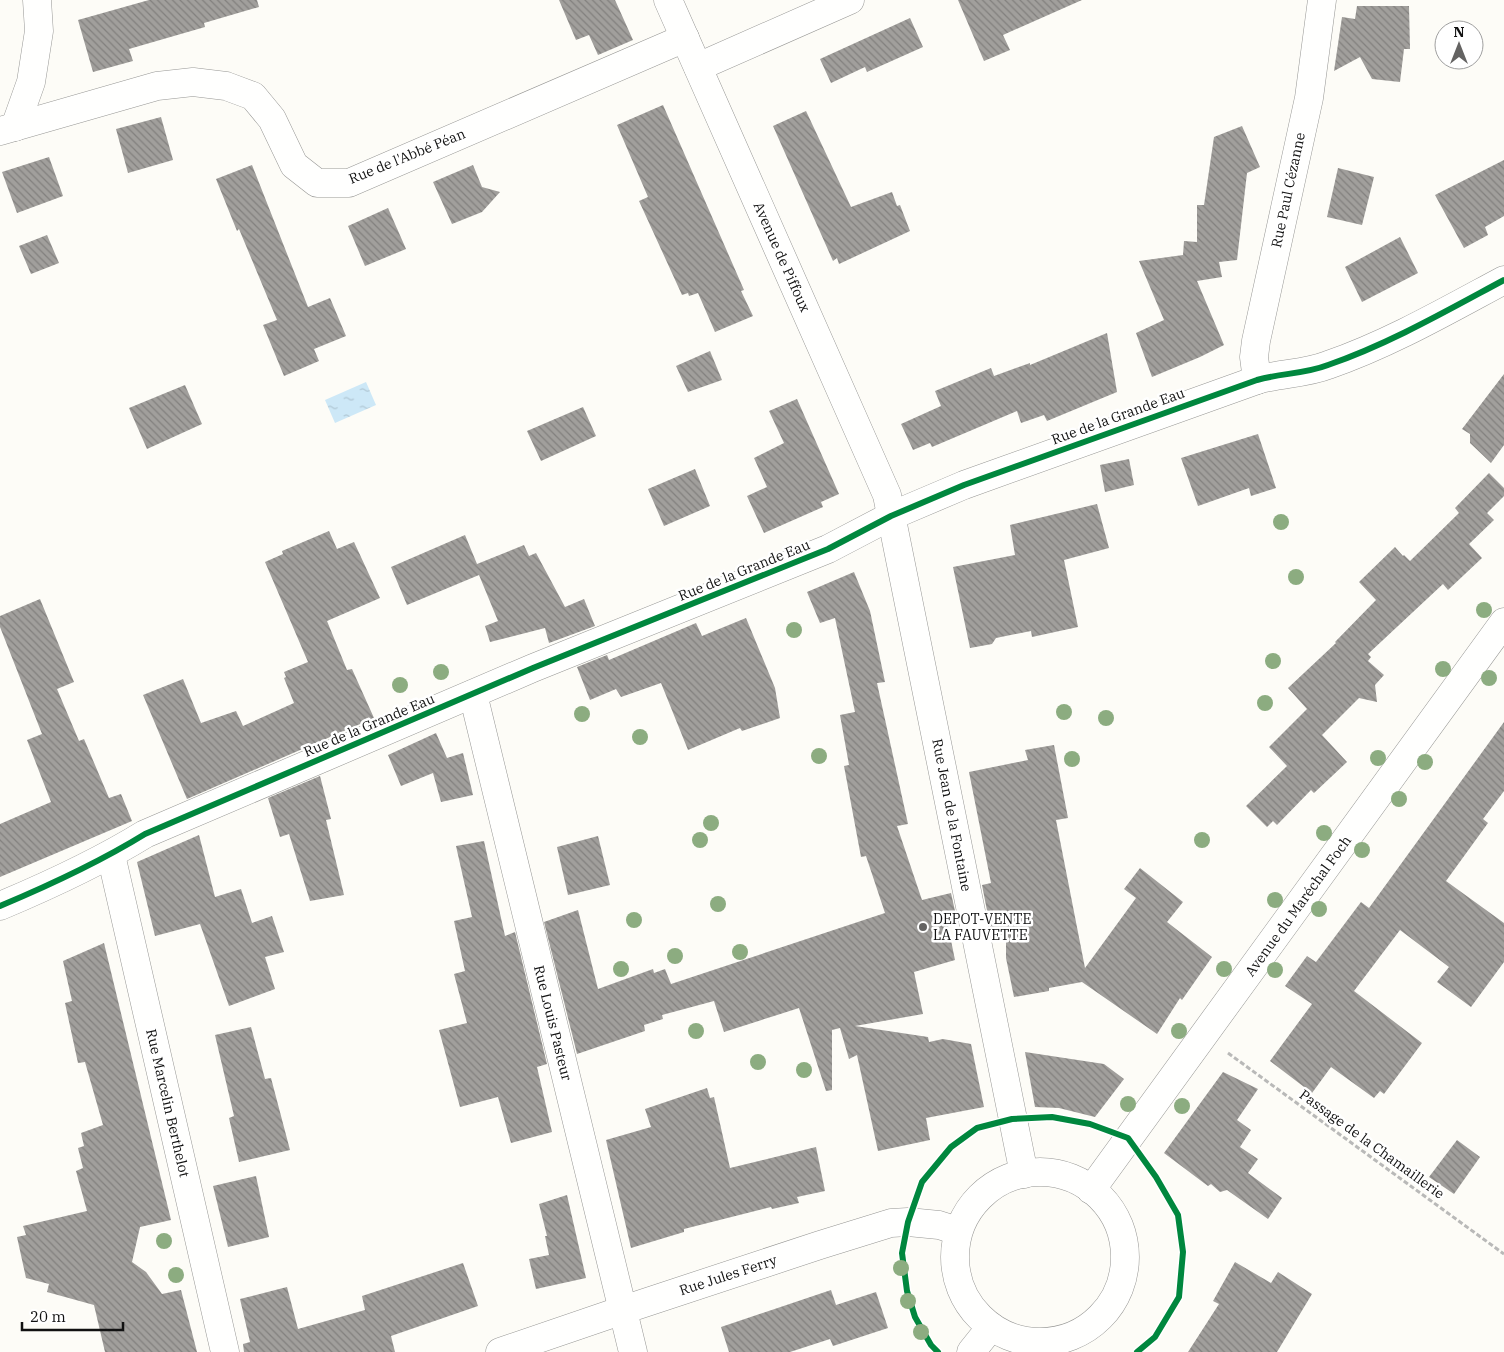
<svg xmlns="http://www.w3.org/2000/svg" width="1504" height="1352" viewBox="0 0 1504 1352" font-family="'IBM Plex Serif',serif">
<style>
.water{fill:url(#water-ripples)}
.building{fill:url(#building-back-hatch)}
.lines{fill:none;stroke-linecap:round;stroke-linejoin:round}
.minor-casing{stroke:#979795;stroke-width:29}
.path{stroke:#b9b9b8;stroke-width:3;stroke-dasharray:5 2.5;stroke-linecap:butt}
.minor{stroke:#fffffe;stroke-width:28}
.cycleway-casing{stroke:#fff;stroke-width:9}
.cycleway{stroke:#00873e;stroke-width:6}
.tree{fill:#8cac80}
.poi-dot{fill:#646362;stroke:#fff;stroke-width:2}
.labels{text-anchor:middle;stroke-width:5;stroke-linejoin:round;paint-order:stroke}
.street-label{font-size:14px;fill:#111;stroke:#fff}
.poi-label{font-size:14px;fill:#111;stroke:#fff;text-anchor:start}
</style>
<defs>
<pattern id="water-ripples" width="26" height="14" patternUnits="userSpaceOnUse" patternTransform="scale(1.25)"><rect width="26" height="14" fill="#cde8f7"/><path d="M2 4q2-2 4 0t4 0M15 11q2-2 4 0t4 0" fill="none" stroke="#afc6d3"/></pattern>
<pattern id="building-back-hatch" width="6" height="6" patternUnits="userSpaceOnUse" patternTransform="scale(1.25)"><rect width="6" height="6" fill="#a19f9c"/><path d="M-1 5l2 2M0 0l6 6M5-1l2 2" fill="none" stroke="#82807e"/></pattern>
</defs>
<rect width="100%" height="100%" fill="#fdfcf7"/>
<!-- water -->
<polygon class="water" points="366,382 376,405 335,423 325,400"/>
<!-- building -->
<g class="building">
<polygon points="149,0 257,0 259,7 204,23 205,27 129,49 133,61 93,72 78,20"/>
<polygon points="559,0 615,0 633,40 598,55 589,35 576,40"/>
<polygon points="958,0 1082,0 1003,35 1010,50 984,61"/>
<polygon points="1357,6 1409,6 1410,49 1404,49 1400,82 1372,79 1360,57 1334,71 1342,17 1355,19"/>
<polygon points="910,18 923,47 867,72 865,67 831,83 820,59"/>
<polygon points="663,105 744,290 741,291 753,316 715,332 698,293 689,296 688,293 682,295 639,201 648,197 617,125"/>
<polygon points="806,111 851,207 892,192 897,206 900,205 910,231 839,264 837,258 833,261 773,126"/>
<polygon points="161,117 173,160 128,173 116,129"/>
<polygon points="1242,126 1260,167 1247,173 1237,260 1219,262 1222,277 1197,281 1224,345 1200,357 1152,377 1136,333 1164,320 1139,261 1183,255 1184,241 1197,242 1197,205 1204,205 1214,137"/>
<polygon points="49,157 63,196 17,213 2,172"/>
<polygon points="1504,160 1504,216 1485,227 1488,235 1464,248 1435,195"/>
<polygon points="252,165 308,307 330,298 346,336 314,349 319,361 284,376 263,325 277,320 239,229 237,231 216,179"/>
<polygon points="473,165 482,187 500,192 482,212 452,224 433,182"/>
<polygon points="1338,168 1374,177 1362,225 1327,217"/>
<polygon points="388,208 406,249 365,266 348,226"/>
<polygon points="47,235 59,263 31,274 19,246"/>
<polygon points="1400,237 1418,273 1362,302 1345,267"/>
<polygon points="1107,333 1117,392 1047,421 1044,415 1021,423 1017,411 932,447 930,443 913,450 901,424 941,406 935,391 991,368 994,376 1030,363 1030,365"/>
<polygon points="710,351 722,380 688,392 676,366"/>
<polygon points="1504,374 1504,445 1491,463 1470,443 1470,434 1462,429"/>
<polygon points="185,385 202,424 147,449 129,408"/>
<polygon points="797,399 839,494 821,502 823,507 764,533 747,496 767,487 754,458 784,443 769,411"/>
<polygon points="583,407 596,436 541,461 527,431"/>
<polygon points="1258,434 1276,488 1251,496 1249,488 1198,506 1181,458"/>
<polygon points="1129,459 1134,485 1105,492 1100,465"/>
<polygon points="695,469 710,506 664,526 648,489"/>
<polygon points="1489,473 1504,488 1504,496 1487,513 1494,520 1469,544 1482,558 1448,590 1443,584 1368,654 1371,657 1368,661 1384,675 1375,685 1377,702 1359,698 1322,735 1347,762 1314,793 1311,790 1277,825 1273,821 1267,827 1246,806 1287,766 1269,747 1307,709 1288,688 1336,643 1335,642 1376,600 1359,582 1395,547 1403,556 1404,555 1410,561 1459,513 1455,508"/>
<polygon points="1097,504 1109,548 1064,560 1078,627 1032,637 1031,631 996,638 992,644 970,648 953,567 1015,555 1010,525"/>
<polygon points="329,531 337,549 354,542 380,598 327,621 347,670 352,669 374,718 187,799 143,695 183,679 201,723 236,711 243,726 294,703 284,678 286,677 284,672 308,662 265,562 283,554 282,551"/>
<polygon points="465,535 477,564 524,545 529,556 536,553 565,607 584,599 595,626 549,643 545,628 490,642 485,626 498,621 479,575 407,605 391,567"/>
<polygon points="854,572 870,611 885,682 877,683 908,824 897,826 922,900 951,893 957,920 946,916 955,960 914,972 923,1014 855,1026 928,1037 929,1042 943,1039 971,1044 984,1107 926,1118 930,1140 878,1151 857,1055 849,1059 840,1028 832,1030 832,1090 826,1091 799,1008 724,1032 714,1001 662,1015 663,1019 644,1025 645,1031 577,1054 544,922 578,910 598,989 653,969 654,973 665,969 671,984 885,913 866,856 861,857 844,766 849,765 840,715 855,712 835,618 820,623 807,592"/>
<polygon points="40,599 74,682 57,689 79,741 84,739 109,798 121,794 132,821 0,877 0,824 51,802 27,740 42,734 0,627 0,616"/>
<polygon points="746,618 775,688 780,718 742,731 740,728 688,750 661,683 621,697 616,689 590,700 577,667 607,655 609,660 696,623 702,636"/>
<polygon points="1504,722 1504,791 1483,819 1488,823 1446,881 1504,923 1504,962 1471,1007 1437,982 1449,967 1400,930 1354,991 1422,1043 1384,1094 1380,1091 1374,1098 1331,1067 1312,1093 1270,1061 1312,1004 1285,986 1307,956 1316,962 1361,902 1369,908"/>
<polygon points="436,733 447,758 463,753 473,795 441,802 433,773 401,786 388,755"/>
<polygon points="1054,745 1068,818 1056,820 1085,968 1136,898 1124,889 1140,868 1183,902 1167,922 1212,957 1182,1000 1180,998 1157,1034 1082,982 1049,988 1049,991 1014,997 1006,958 1006,936 991,931 982,885 991,883 969,772 1028,760 1025,750"/>
<polygon points="320,776 331,819 326,820 344,895 310,901 289,834 280,837 268,798"/>
<polygon points="199,835 215,897 241,889 252,923 272,916 284,952 265,957 275,989 229,1006 200,924 155,936 137,862"/>
<polygon points="598,836 610,885 568,895 557,847"/>
<polygon points="484,841 505,936 515,932 547,1064 537,1067 552,1132 511,1143 498,1097 460,1107 439,1030 467,1023 454,974 465,971 454,921 472,917 456,846"/>
<polygon points="104,943 171,1220 140,1227 132,1262 146,1272 162,1294 181,1290 197,1352 105,1352 94,1305 47,1292 49,1284 26,1278 17,1237 26,1235 23,1226 87,1211 76,1171 83,1168 78,1148 84,1146 81,1133 103,1125 85,1062 78,1063 65,1003 72,1001 63,961"/>
<polygon points="251,1027 265,1079 271,1078 290,1150 239,1162 229,1118 234,1116 215,1035"/>
<polygon points="1025,1052 1104,1064 1124,1079 1095,1117 1059,1108 1035,1107"/>
<polygon points="1223,1072 1258,1089 1237,1120 1251,1130 1240,1147 1258,1159 1248,1173 1282,1198 1268,1219 1227,1190 1220,1192 1211,1184 1208,1186 1164,1153"/>
<polygon points="707,1088 710,1098 714,1097 730,1168 816,1147 825,1191 797,1197 799,1203 772,1209 771,1207 684,1229 684,1232 631,1248 606,1140 651,1127 645,1109"/>
<polygon points="1457,1140 1480,1157 1454,1194 1429,1177"/>
<polygon points="256,1176 269,1237 228,1247 213,1186"/>
<polygon points="567,1195 586,1278 536,1289 529,1259 549,1255 545,1236 547,1236 539,1204"/>
<polygon points="1235,1262 1271,1283 1278,1272 1312,1294 1277,1352 1188,1352 1219,1304 1213,1301"/>
<polygon points="463,1263 478,1306 391,1336 395,1352 244,1352 243,1344 250,1342 240,1299 287,1287 298,1329 365,1310 362,1296"/>
<polygon points="831,1290 836,1305 876,1292 888,1328 833,1346 830,1339 790,1352 729,1352 721,1327"/>
</g>
<g class="lines">
<!-- minor casing -->
<g class="minor-casing">
<g id="minor">
<polyline points="668,0 887,495 1024,1174"/>
<polyline points="698,67 850,0"/>
<polyline points="15,127 31,82 39,31 37,0"/>
<polyline points="0,131 157,86 193,82 226,86 253,96 272,119 294,165 317,183 349,183 685,38"/>
<polyline points="1257,380 1254,357 1256,341 1309,98 1322,0"/>
<polyline points="473,694 633,1352"/>
<polyline points="111,855 225,1352"/>
<path d="M0,906C50,885 98,863 145,834L533,668L828,549L891,516L964,485L1257,380C1281,373 1305,374 1328,365C1389,344 1448,310 1504,280"/>
<circle cx="1040" cy="1257" r="85"/>
<polyline points="1091,1190 1504,622"/>
<polyline points="500,1352 623,1310 820,1245 891,1223 908,1222 939,1225 958,1231"/>
<polyline points="971,1352 991,1327"/>
</g>
</g>
<!-- path -->
<g class="path">
<polyline points="1228,1053 1504,1254"/>
<path d="M1045,1118C1061,1117 1082,1120 1098,1126"/>
<path d="M918,1192C928,1165 954,1145 977,1128L982,1127"/>
<path d="M902,1254C907,1292 911,1322 938,1352"/>
<polyline points="1137,1352 1155,1337 1179,1297 1183,1252 1178,1215 1148,1165"/>
</g>
<!-- minor -->
<use href="#minor" class="minor"/>
<!-- cycleway casing -->
<g class="cycleway-casing">
<g id="cycleway">
<path d="M0,906C50,885 98,863 145,834L533,668L828,549L891,516L964,485L1257,380C1281,373 1305,374 1328,365C1389,344 1448,310 1504,280"/>
<polyline points="938,1352 931,1345 915,1317 907,1291 902,1253 908,1222 922,1182 951,1147 977,1128 1012,1119 1052,1117 1090,1124 1128,1138 1156,1177 1178,1215 1183,1252 1179,1297 1155,1337 1137,1352"/>
</g>
</g>
<!-- cycleway -->
<use href="#cycleway" class="cycleway"/>
</g>
<!-- trees -->
<g class="tree">
<circle cx="1281" cy="522" r="8"/>
<circle cx="1296" cy="577" r="8"/>
<circle cx="1484" cy="610" r="8"/>
<circle cx="794" cy="630" r="8"/>
<circle cx="1273" cy="661" r="8"/>
<circle cx="1443" cy="669" r="8"/>
<circle cx="441" cy="672" r="8"/>
<circle cx="1489" cy="678" r="8"/>
<circle cx="400" cy="685" r="8"/>
<circle cx="1265" cy="703" r="8"/>
<circle cx="1064" cy="712" r="8"/>
<circle cx="582" cy="714" r="8"/>
<circle cx="1106" cy="718" r="8"/>
<circle cx="640" cy="737" r="8"/>
<circle cx="819" cy="756" r="8"/>
<circle cx="1378" cy="758" r="8"/>
<circle cx="1072" cy="759" r="8"/>
<circle cx="1425" cy="762" r="8"/>
<circle cx="1399" cy="799" r="8"/>
<circle cx="711" cy="823" r="8"/>
<circle cx="1324" cy="833" r="8"/>
<circle cx="700" cy="840" r="8"/>
<circle cx="1202" cy="840" r="8"/>
<circle cx="1362" cy="850" r="8"/>
<circle cx="1275" cy="900" r="8"/>
<circle cx="718" cy="904" r="8"/>
<circle cx="1319" cy="909" r="8"/>
<circle cx="634" cy="920" r="8"/>
<circle cx="740" cy="952" r="8"/>
<circle cx="675" cy="956" r="8"/>
<circle cx="621" cy="969" r="8"/>
<circle cx="1224" cy="969" r="8"/>
<circle cx="1275" cy="970" r="8"/>
<circle cx="696" cy="1031" r="8"/>
<circle cx="1179" cy="1031" r="8"/>
<circle cx="758" cy="1062" r="8"/>
<circle cx="804" cy="1070" r="8"/>
<circle cx="1128" cy="1104" r="8"/>
<circle cx="1182" cy="1106" r="8"/>
<circle cx="164" cy="1241" r="8"/>
<circle cx="901" cy="1268" r="8"/>
<circle cx="176" cy="1275" r="8"/>
<circle cx="908" cy="1301" r="8"/>
<circle cx="921" cy="1332" r="8"/>
</g>
<!-- markers -->
<circle class="poi-dot" cx="923" cy="927" r="5"/>
<g class="labels">
<!-- street labels -->
<g class="street-label">
<text transform="translate(407 156) rotate(-22)" y="5">Rue de l'Abbé Péan</text>
<text transform="translate(1288 190) rotate(-78)" y="5">Rue Paul Cézanne</text>
<text transform="translate(782 257) rotate(66)" y="5">Avenue de Piffoux</text>
<text transform="translate(1118 416) rotate(-20)" y="5">Rue de la Grande Eau</text>
<text transform="translate(744 570) rotate(-22)" y="5">Rue de la Grande Eau</text>
<text transform="translate(369 725) rotate(-23)" y="5">Rue de la Grande Eau</text>
<text transform="translate(952 815) rotate(79)" y="5">Rue Jean de la Fontaine</text>
<text transform="translate(1298 906) rotate(-54)" y="5">Avenue du Maréchal Foch</text>
<text transform="translate(553 1023) rotate(76)" y="5">Rue Louis Pasteur</text>
<text transform="translate(168 1103) rotate(77)" y="5">Rue Marcelin Berthelot</text>
<text transform="translate(1372 1144) rotate(36)" y="5">Passage de la Chamaillerie</text>
<text transform="translate(728 1275) rotate(-18)" y="5">Rue Jules Ferry</text>
</g>
<!-- poi labels -->
<g class="poi-label">
<text x="933" y="924">DEPOT-VENTE<tspan x="933" dy="16">LA FAUVETTE</tspan></text>
</g>
</g>
<!-- north arrow -->
<g transform="translate(1459 45)"><circle r="24" fill="#ffffff" stroke="#a0a0a0"/>
<path d="M0-4L9 19L0 12L-9 19Z" fill="#646362"/>
<text y="-8" font-size="14" font-weight="bold" text-anchor="middle" fill="#111111">N</text>
</g>
<!-- scale -->
<path d="M22 1322v8h101v-8" fill="none" stroke="#111111" stroke-width="2.5"/>
<text x="30" y="1322" font-size="15" fill="#111111" stroke="#ffffff" stroke-width="4" paint-order="stroke">20 m</text>
</svg>
